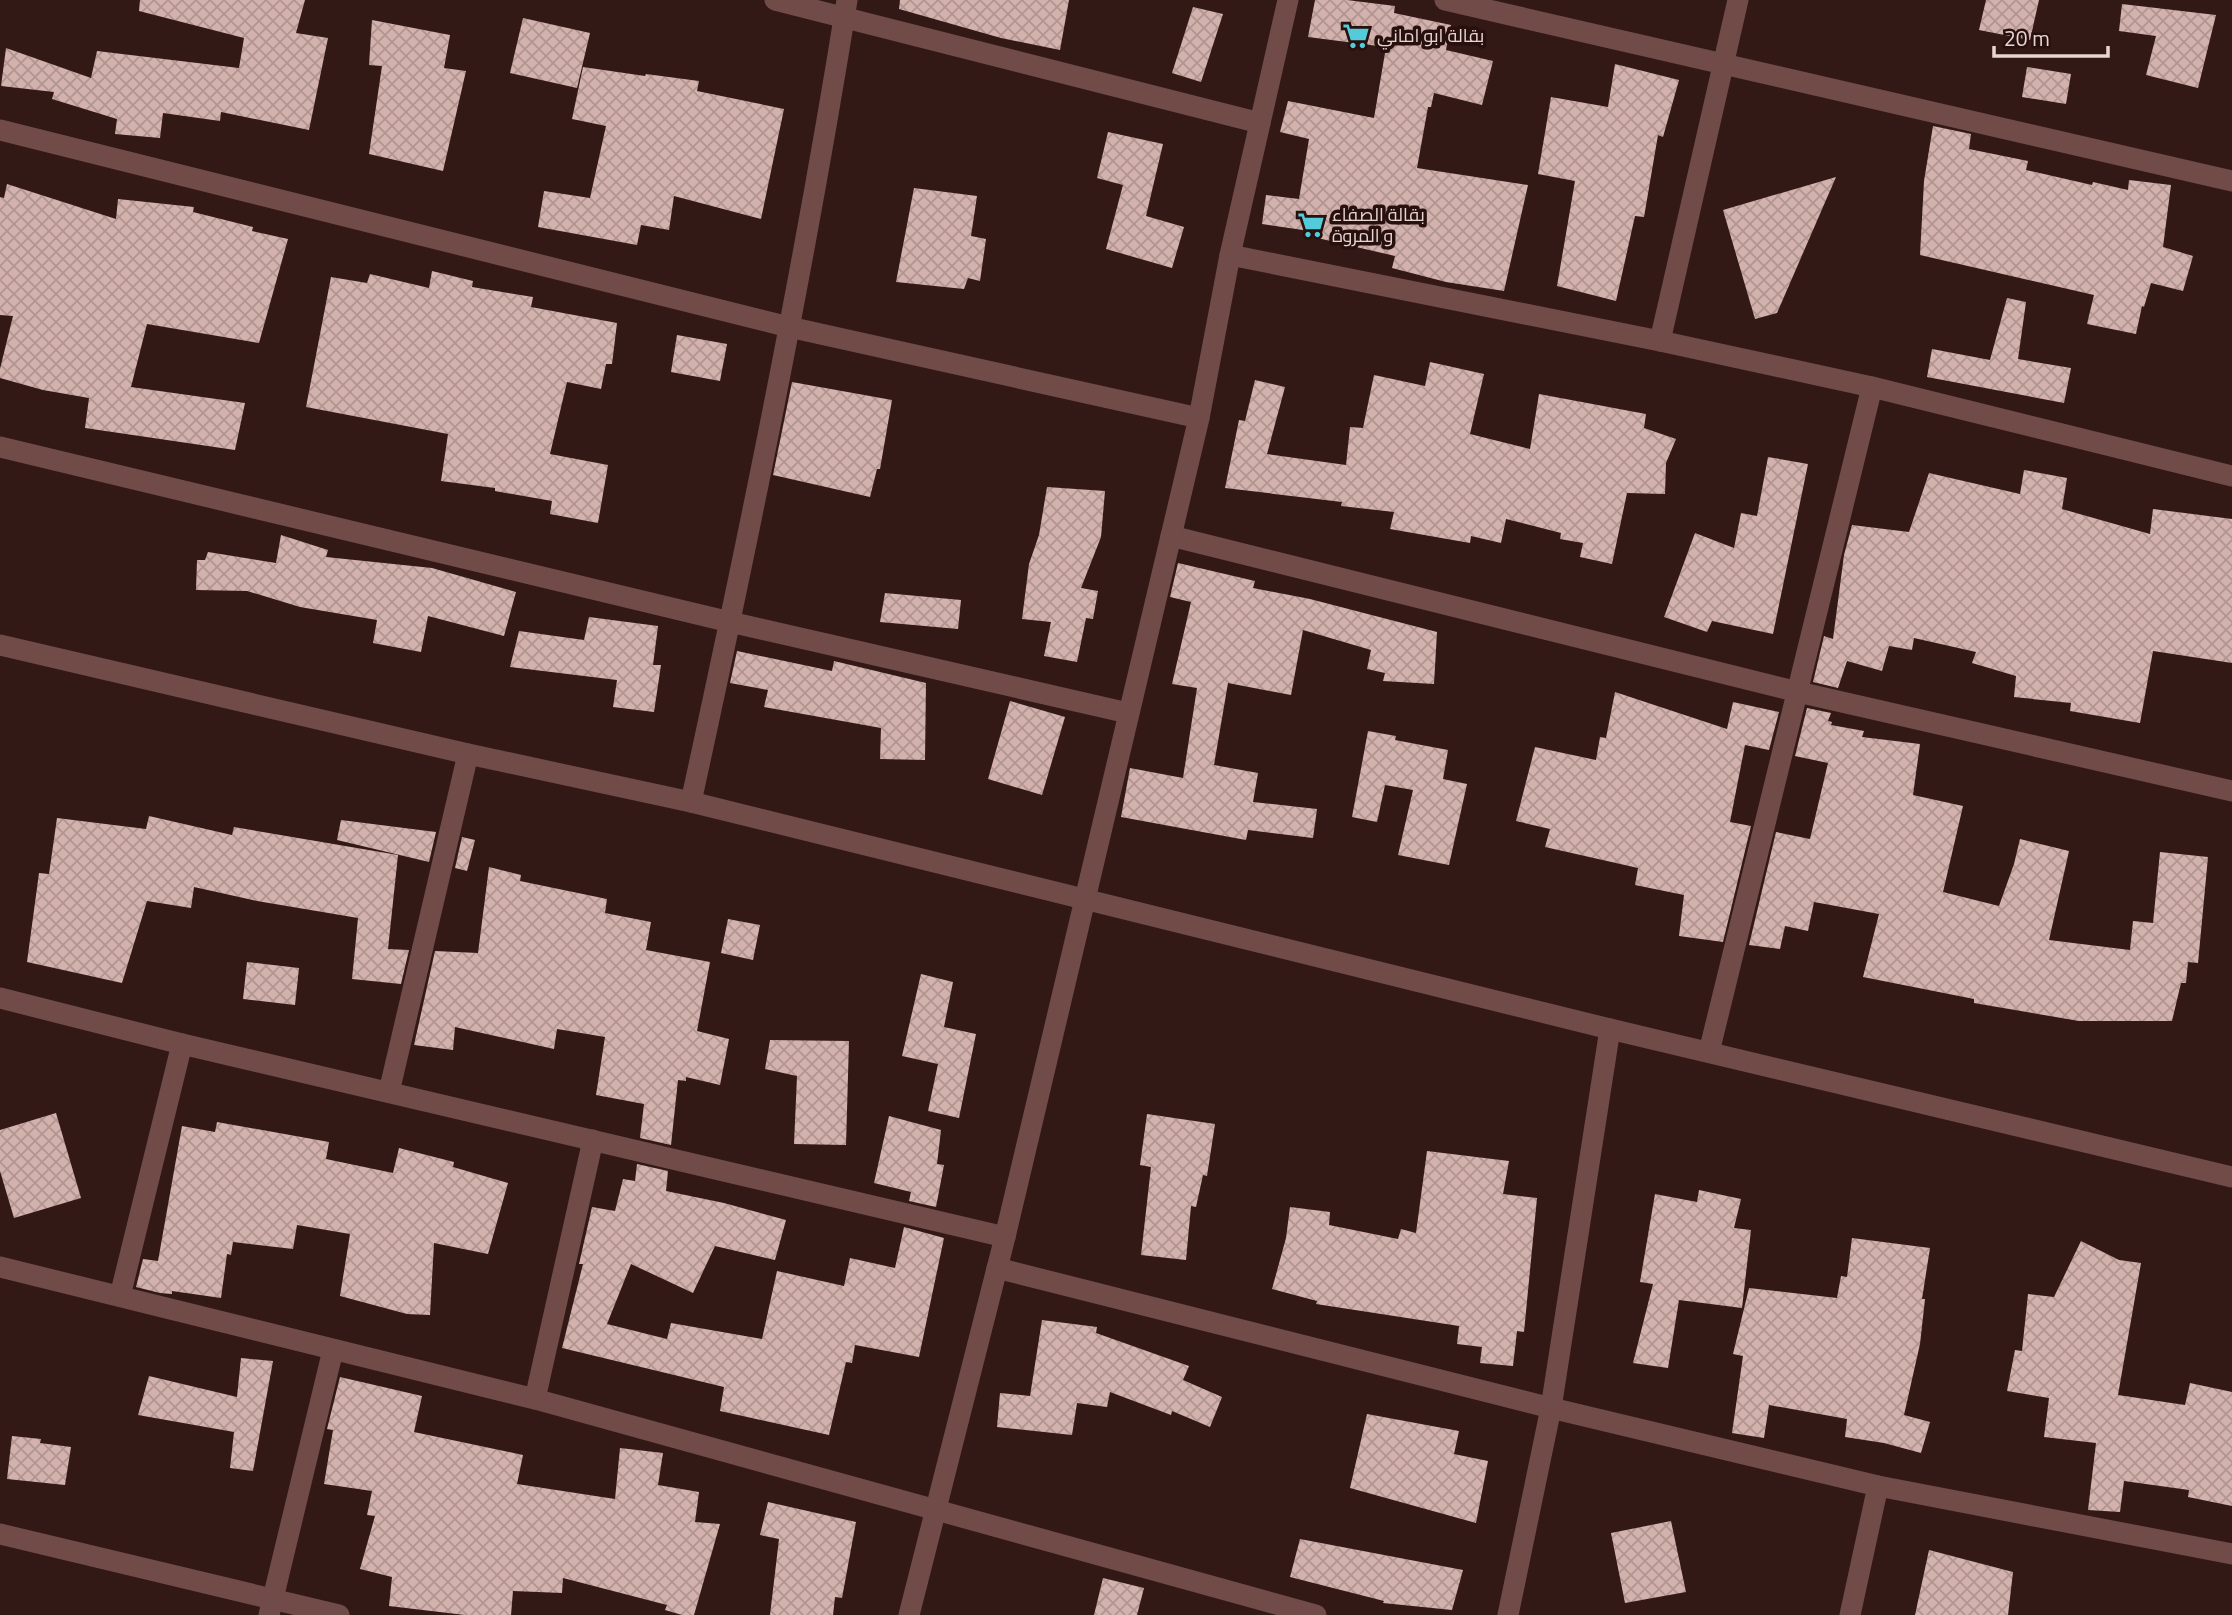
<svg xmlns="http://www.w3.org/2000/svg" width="2232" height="1615" viewBox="0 0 2232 1615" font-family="'Titillium Web',Cairo,sans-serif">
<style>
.building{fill:url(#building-cross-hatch)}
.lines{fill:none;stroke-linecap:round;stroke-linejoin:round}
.minor{stroke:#704b47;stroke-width:21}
.labels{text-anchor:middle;stroke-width:7;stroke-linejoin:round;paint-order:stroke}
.poi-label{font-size:18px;fill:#e7d5d2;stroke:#27100d;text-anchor:start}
</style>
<defs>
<pattern id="building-cross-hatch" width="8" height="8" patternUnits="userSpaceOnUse" patternTransform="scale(1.75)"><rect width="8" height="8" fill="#d3b1ac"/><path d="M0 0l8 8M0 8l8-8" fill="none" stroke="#b09591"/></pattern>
</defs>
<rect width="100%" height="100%" fill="#321916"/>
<!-- building -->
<g class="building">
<polygon points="140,0 305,0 296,33 328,38 309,130 221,112 220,121 163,113 160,138 115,134 117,119 52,99 54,92 1,86 6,48 91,78 97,51 239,68 244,38 139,11"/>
<polygon points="900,0 1069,0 1060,50 1001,38 899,9"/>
<polygon points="1315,0 1347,0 1395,6 1394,13 1451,25 1446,50 1493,61 1482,105 1434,93 1431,107 1428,107 1417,168 1528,185 1504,291 1446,282 1392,268 1395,256 1309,236 1310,231 1262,224 1266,195 1299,199 1309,139 1280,132 1288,101 1374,118 1386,47 1308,37"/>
<polygon points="1986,0 2039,0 2030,40 1979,30"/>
<polygon points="2122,4 2216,15 2198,88 2146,75 2156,36 2119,31"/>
<polygon points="1193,7 1223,14 1201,82 1172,73"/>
<polygon points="523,18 590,33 577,88 510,73"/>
<polygon points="372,20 450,35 444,68 466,71 443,171 369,154 382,66 369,65"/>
<polygon points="1615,64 1679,80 1663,137 1658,135 1644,217 1635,216 1616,301 1557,286 1575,181 1538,174 1551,97 1608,107"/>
<polygon points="583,67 645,76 646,74 699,81 697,91 784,109 761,219 674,196 669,230 641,225 637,245 538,227 544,191 590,198 606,126 572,119"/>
<polygon points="2027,67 2071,74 2066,104 2022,97"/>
<polygon points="1933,126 1971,134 1969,149 2028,161 2026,170 2092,185 2093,182 2128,190 2129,180 2171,185 2163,247 2193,256 2183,291 2151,283 2144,307 2142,306 2136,334 2087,324 2094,295 1920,255 1924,181"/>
<polygon points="1108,132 1163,144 1146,216 1184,227 1172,268 1106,249 1123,185 1097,178"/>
<polygon points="1836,177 1777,313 1755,319 1723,210"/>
<polygon points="7,184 116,219 118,199 194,207 193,212 253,227 252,231 288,239 259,343 147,324 131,387 245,403 235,450 85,428 89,398 43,390 0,378 0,369 13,316 0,315 0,197 4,198"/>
<polygon points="914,188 977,196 971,236 986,239 980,281 968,278 964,289 896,282"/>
<polygon points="432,271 473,281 472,287 533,297 531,307 617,323 612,364 606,364 601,389 567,382 550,454 608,465 598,523 550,514 552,501 495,491 495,488 441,481 448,434 306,407 331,277 367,283 370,274 429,288"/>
<polygon points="2007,298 2026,302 2018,359 2071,368 2064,403 1927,377 1932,349 1990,360"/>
<polygon points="677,335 727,344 720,381 671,372"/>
<polygon points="1430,362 1484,374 1470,434 1530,449 1539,394 1646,414 1644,428 1676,439 1666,463 1665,494 1627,493 1612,564 1580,557 1583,543 1560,539 1561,533 1506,519 1501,543 1471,536 1470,543 1390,529 1394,512 1341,506 1342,502 1225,488 1239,420 1245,421 1255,380 1285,387 1267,454 1346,465 1350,427 1363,428 1374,375 1425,386"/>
<polygon points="792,382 892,400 880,469 877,469 870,497 773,475"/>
<polygon points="1768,457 1808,464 1773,634 1712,621 1707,632 1664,617 1695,533 1734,548 1741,513 1757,516"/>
<polygon points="2024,470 2067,478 2062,509 2150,534 2153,509 2232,519 2232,663 2153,651 2140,723 2070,711 2071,703 2014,697 2016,676 1972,663 1976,652 1914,638 1912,650 1889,646 1882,671 1847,661 1838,688 1813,682 1824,636 1833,639 1844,555 1852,525 1909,532 1929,473 2020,494"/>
<polygon points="1047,487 1105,491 1101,537 1081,588 1098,591 1093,619 1086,618 1077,662 1044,656 1051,622 1022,619 1029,564 1039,535"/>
<polygon points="281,535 328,550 326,557 432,568 516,592 504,636 428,616 421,652 373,643 377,620 300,607 247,591 196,590 197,560 205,560 208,552 276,563"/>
<polygon points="1178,563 1255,581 1253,588 1310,599 1437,632 1434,684 1383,681 1385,673 1367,669 1371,650 1303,630 1291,695 1228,683 1214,765 1258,773 1253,802 1317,809 1313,838 1248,830 1246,840 1121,817 1130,768 1183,778 1197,688 1172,684 1191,602 1170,597"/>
<polygon points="885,593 961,600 958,629 880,622"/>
<polygon points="589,617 658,626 653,665 661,665 654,712 613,707 617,680 510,667 519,631 584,640"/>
<polygon points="737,651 832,671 834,661 926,683 925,760 880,759 881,728 764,707 768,690 730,683"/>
<polygon points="1615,692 1727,729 1733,702 1779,712 1769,750 1745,745 1730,822 1751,826 1723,942 1679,936 1684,895 1635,885 1638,868 1545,847 1550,829 1516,821 1535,747 1596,760 1600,737 1606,738"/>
<polygon points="1010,701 1065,717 1042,795 988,779"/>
<polygon points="1807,708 1831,713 1828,721 1832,722 1831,725 1864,731 1862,737 1920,744 1913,795 1963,806 1943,892 1999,906 2014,864 2020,839 2069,851 2049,940 2130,950 2133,921 2153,923 2160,852 2208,857 2198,963 2188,962 2186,983 2181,983 2172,1021 2079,1021 1974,1003 1974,999 1863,977 1879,914 1814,902 1808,931 1785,926 1780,949 1749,945 1776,832 1810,839 1828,763 1795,756"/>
<polygon points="1368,731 1396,736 1395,740 1448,750 1443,779 1467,784 1449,865 1398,855 1413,790 1385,785 1377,822 1352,817"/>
<polygon points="149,816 232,835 234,827 398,855 388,949 409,950 401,984 352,979 358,918 257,901 194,887 191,908 147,901 122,983 27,962 39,873 49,874 57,818 146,829"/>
<polygon points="341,820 436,832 429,862 337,840"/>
<polygon points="462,837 475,840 467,871 455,868"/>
<polygon points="489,867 521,875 520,881 607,899 605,913 651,922 646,950 710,962 697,1031 729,1039 720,1085 686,1077 686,1081 678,1080 671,1145 640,1138 644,1104 596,1095 605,1037 557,1029 554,1049 455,1027 453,1050 414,1045 435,951 478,953"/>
<polygon points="728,919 760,925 753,960 721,953"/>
<polygon points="247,962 299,968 295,1005 243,999"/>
<polygon points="921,974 953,982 944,1027 976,1034 959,1118 928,1111 938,1064 902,1056"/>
<polygon points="770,1040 849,1041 846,1145 794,1144 797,1076 765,1069"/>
<polygon points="56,1113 81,1198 14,1218 0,1171 0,1130"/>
<polygon points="1147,1114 1215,1124 1207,1176 1203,1175 1196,1207 1191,1206 1186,1260 1141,1255 1151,1167 1140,1165"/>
<polygon points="889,1116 941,1130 937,1164 944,1165 936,1207 909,1201 911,1192 874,1183"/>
<polygon points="217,1122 329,1142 326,1159 393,1173 399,1148 454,1162 453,1167 508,1183 488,1254 434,1243 430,1315 407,1314 340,1296 350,1234 297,1225 293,1249 233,1242 231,1255 227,1254 221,1298 172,1291 172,1294 160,1293 136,1287 143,1259 158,1261 182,1126 215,1132"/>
<polygon points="1427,1151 1509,1161 1503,1194 1537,1198 1524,1332 1517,1331 1513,1366 1480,1363 1482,1347 1457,1344 1459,1326 1316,1304 1317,1301 1272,1289 1286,1238 1290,1207 1330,1212 1329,1225 1398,1239 1401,1229 1416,1233"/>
<polygon points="637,1164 668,1171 666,1191 724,1203 786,1220 775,1260 715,1246 693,1293 631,1264 607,1324 667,1339 671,1323 762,1339 777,1271 844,1286 850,1258 895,1268 904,1227 944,1238 919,1357 855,1345 852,1363 846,1362 829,1435 720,1411 724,1387 562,1348 583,1264 579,1264 592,1207 615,1211 623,1179 635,1181"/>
<polygon points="1699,1190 1741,1199 1734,1228 1751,1230 1742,1308 1679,1300 1668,1368 1633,1363 1653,1284 1640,1282 1655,1194 1697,1202"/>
<polygon points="1852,1238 1930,1248 1922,1299 1925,1299 1920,1344 1904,1415 1930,1422 1921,1453 1884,1443 1845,1437 1847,1419 1769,1405 1764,1438 1732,1433 1743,1356 1733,1354 1749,1288 1837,1298 1841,1276 1847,1277"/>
<polygon points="2081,1241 2119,1260 2141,1263 2118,1395 2185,1405 2190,1383 2232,1392 2232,1506 2188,1497 2189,1490 2124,1481 2120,1512 2088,1510 2096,1443 2044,1437 2049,1398 2007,1391 2015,1350 2022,1351 2028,1294 2054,1297"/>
<polygon points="1042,1320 1097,1327 1096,1333 1189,1366 1183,1380 1222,1397 1210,1427 1172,1411 1171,1415 1110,1392 1107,1407 1077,1403 1072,1435 997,1427 1000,1393 1030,1396"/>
<polygon points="241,1358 273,1361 253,1471 230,1468 234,1432 138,1415 149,1376 237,1397"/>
<polygon points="340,1377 422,1396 414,1432 523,1455 517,1484 615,1499 620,1448 663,1453 658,1485 699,1492 695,1522 720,1524 694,1615 682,1615 665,1610 667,1605 563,1578 562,1593 513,1591 511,1615 465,1615 389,1606 392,1577 360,1569 375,1516 367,1515 372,1491 324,1484 333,1430 327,1429"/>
<polygon points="1367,1414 1459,1431 1454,1454 1488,1461 1476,1523 1350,1488"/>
<polygon points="12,1436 41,1439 40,1443 71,1447 65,1485 7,1479"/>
<polygon points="768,1502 856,1522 842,1598 835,1597 833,1615 770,1615 779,1539 760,1535"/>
<polygon points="1671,1521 1686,1592 1625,1603 1611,1533"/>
<polygon points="1300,1539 1463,1570 1452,1610 1383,1603 1384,1601 1290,1577"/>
<polygon points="1929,1550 2013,1572 2008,1615 1915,1615"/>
<polygon points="1103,1578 1144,1588 1137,1615 1094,1615"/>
</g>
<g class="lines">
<!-- minor -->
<g class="minor">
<polyline points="775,0 1260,123"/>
<polyline points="1445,0 2232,181"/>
<polyline points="0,130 789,327 1199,418"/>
<polyline points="1230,255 1660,341 1872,387 2232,476"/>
<polyline points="1660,341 1738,0"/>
<polyline points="0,447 730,622 1128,713"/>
<polyline points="1171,536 1798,692 2232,791"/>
<polyline points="0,645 468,754 691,802 1610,1029 2232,1177"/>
<path d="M691,802C749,536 804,269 847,0"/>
<polyline points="0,998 182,1044 1005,1237"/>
<polyline points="1709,1052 1872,387"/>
<polyline points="389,1092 468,754"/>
<polyline points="0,1267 535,1399 1316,1615"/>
<polyline points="997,1268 1551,1408 1878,1486 2232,1554"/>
<polyline points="120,1296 182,1044"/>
<polyline points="535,1399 593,1140"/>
<polyline points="0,1534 339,1615"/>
<polyline points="269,1615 333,1350"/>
<polyline points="909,1615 1005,1237 1199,418 1230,255 1288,0"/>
<polyline points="1508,1615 1551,1408 1610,1029"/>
<polyline points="1850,1615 1878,1486"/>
</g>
</g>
<!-- icons -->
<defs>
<g id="supermarket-bare" transform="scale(2.1)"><path d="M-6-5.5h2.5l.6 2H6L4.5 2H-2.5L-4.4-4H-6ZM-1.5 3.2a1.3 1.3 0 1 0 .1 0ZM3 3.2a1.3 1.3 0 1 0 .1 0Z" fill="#53cbdb" stroke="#27100d" stroke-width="2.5" paint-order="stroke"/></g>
</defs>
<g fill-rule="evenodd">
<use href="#supermarket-bare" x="1356" y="36"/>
<use href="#supermarket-bare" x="1311" y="225"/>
</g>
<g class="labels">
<!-- poi labels -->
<g class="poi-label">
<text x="1377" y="42">بقالة ابو اماني</text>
<text x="1332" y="221">بقالة الصفاء<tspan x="1332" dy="21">و المروة</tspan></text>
</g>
</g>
<!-- scale -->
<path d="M1994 46v10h114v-10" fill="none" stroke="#e7d5d2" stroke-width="3.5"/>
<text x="2004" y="46" font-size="21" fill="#e7d5d2" stroke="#27100d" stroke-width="5" paint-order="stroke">20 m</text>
</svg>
